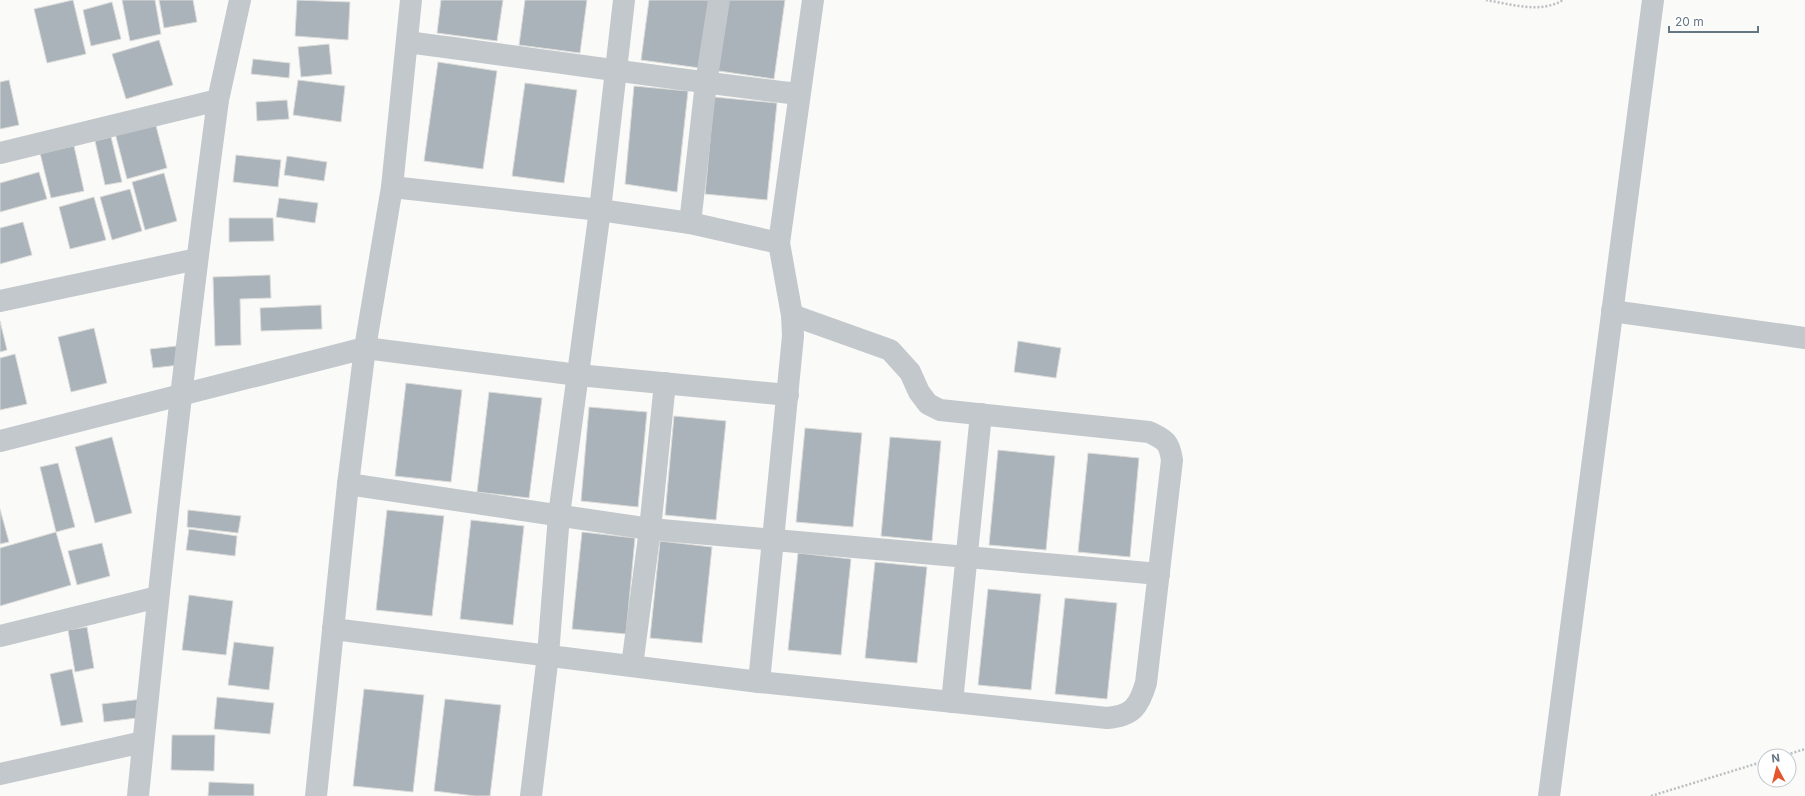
<svg xmlns="http://www.w3.org/2000/svg" width="1805" height="796" viewBox="0 0 1805 796" font-family="Inter,sans-serif">
<style>
.building{fill:#aab3b9;stroke:#dcdcda}
.lines{fill:none;stroke-linecap:round;stroke-linejoin:round}
.path{stroke:#bbbfc2;stroke-width:2.5;stroke-dasharray:2 2;stroke-linecap:butt}
.minor{stroke:#c3c8cc;stroke-width:22}
</style>
<rect width="100%" height="100%" fill="#fafaf8"/>
<!-- building -->
<g class="building">
<polygon points="73,0 86,54 47,63 34,9"/>
<polygon points="122,0 155,0 161,34 130,41"/>
<polygon points="159,0 193,0 197,22 164,28"/>
<polygon points="297,0 350,2 348,40 295,36"/>
<polygon points="441,0 503,0 497,41 437,33"/>
<polygon points="525,0 587,0 580,53 519,45"/>
<polygon points="649,0 709,0 700,68 641,60"/>
<polygon points="722,0 785,0 774,79 712,70"/>
<polygon points="112,2 121,39 91,46 83,10"/>
<polygon points="159,40 173,85 126,99 112,54"/>
<polygon points="329,44 332,74 301,77 298,47"/>
<polygon points="253,59 290,63 289,78 251,74"/>
<polygon points="438,62 497,71 483,169 424,161"/>
<polygon points="9,80 19,125 0,129 0,82"/>
<polygon points="298,80 345,86 341,122 293,115"/>
<polygon points="525,83 577,90 564,183 512,176"/>
<polygon points="634,86 688,91 677,192 625,184"/>
<polygon points="714,97 777,103 767,200 705,194"/>
<polygon points="287,100 289,119 257,121 256,102"/>
<polygon points="155,122 167,168 127,179 115,133"/>
<polygon points="111,137 122,182 105,185 95,141"/>
<polygon points="74,146 84,191 51,198 40,153"/>
<polygon points="236,155 281,160 278,187 233,182"/>
<polygon points="287,156 327,162 324,181 284,175"/>
<polygon points="39,172 47,199 0,212 0,183"/>
<polygon points="164,173 177,221 145,230 132,182"/>
<polygon points="130,189 142,231 112,240 100,197"/>
<polygon points="94,197 106,240 70,249 59,207"/>
<polygon points="279,198 318,203 315,223 276,217"/>
<polygon points="229,218 273,218 274,241 229,242"/>
<polygon points="23,222 32,255 0,264 0,228"/>
<polygon points="270,275 271,298 240,299 241,345 215,346 213,277"/>
<polygon points="321,305 322,329 261,331 260,308"/>
<polygon points="0,321 7,350 0,352"/>
<polygon points="94,328 107,383 71,392 58,337"/>
<polygon points="1018,341 1061,348 1056,378 1014,372"/>
<polygon points="177,346 179,365 153,368 150,349"/>
<polygon points="15,354 27,404 0,410 0,358"/>
<polygon points="406,383 462,390 451,482 395,476"/>
<polygon points="489,392 542,398 529,498 477,492"/>
<polygon points="589,407 647,412 638,507 581,501"/>
<polygon points="674,416 726,421 716,520 665,515"/>
<polygon points="805,428 862,433 853,527 796,522"/>
<polygon points="112,437 132,513 95,523 75,447"/>
<polygon points="890,437 941,441 932,541 881,536"/>
<polygon points="998,450 1055,456 1046,550 989,545"/>
<polygon points="1088,453 1139,458 1130,557 1078,552"/>
<polygon points="58,463 75,527 56,532 40,467"/>
<polygon points="0,509 9,542 0,544"/>
<polygon points="188,510 241,516 238,533 187,527"/>
<polygon points="387,510 444,516 432,616 376,610"/>
<polygon points="471,520 524,526 513,625 460,619"/>
<polygon points="189,529 237,536 235,556 186,550"/>
<polygon points="56,532 71,585 0,606 0,548"/>
<polygon points="582,532 635,538 626,634 572,629"/>
<polygon points="660,541 712,547 702,643 650,638"/>
<polygon points="102,543 110,576 77,585 68,551"/>
<polygon points="798,553 851,559 841,655 788,650"/>
<polygon points="875,562 927,567 917,663 865,658"/>
<polygon points="988,589 1041,594 1031,690 978,685"/>
<polygon points="189,595 233,601 226,655 182,650"/>
<polygon points="1065,598 1117,603 1107,699 1055,694"/>
<polygon points="87,627 94,668 75,672 68,630"/>
<polygon points="234,642 274,647 269,690 228,685"/>
<polygon points="72,669 83,722 61,726 50,674"/>
<polygon points="364,689 424,695 413,792 353,786"/>
<polygon points="217,697 274,703 270,734 214,729"/>
<polygon points="142,699 145,717 104,722 102,704"/>
<polygon points="445,699 501,705 490,796 475,796 434,791"/>
<polygon points="172,735 215,735 214,771 171,770"/>
<polygon points="209,782 254,784 254,796 208,796"/>
</g>
<g class="lines">
<!-- path -->
<g class="path">
<path d="M1486,0C1510,4 1541,14 1563,0"/>
<polyline points="1783,756 1805,749"/>
<polyline points="1651,796 1765,761"/>
</g>
<!-- minor -->
<g class="minor">
<path d="M407,42C538,59 668,79 799,94"/>
<polyline points="0,153 218,100 240,0"/>
<polyline points="392,187 600,210 690,223 779,243"/>
<polyline points="690,223 706,83 719,0"/>
<polyline points="0,301 197,259"/>
<polyline points="1612,311 1805,338"/>
<polyline points="0,441 365,348 578,375 788,395"/>
<polyline points="348,484 650,529 1159,574"/>
<path d="M333,629L759,682L1107,718C1133,716 1139,706 1146,683L1172,460C1169,441 1165,440 1149,432L940,410L928,404L919,392L910,372L890,350L792,315"/>
<polyline points="0,636 158,597"/>
<polyline points="632,666 650,529 665,383"/>
<polyline points="759,682 793,336 792,315 779,243 813,0"/>
<polyline points="952,702 981,414"/>
<polyline points="0,774 143,742"/>
<path d="M138,796C161,564 187,332 218,100"/>
<polyline points="316,796 348,484 365,348 392,187 411,0"/>
<polyline points="531,796 548,655 559,515 600,210 624,0"/>
<polyline points="1549,796 1653,0"/>
</g>
</g>
<!-- north arrow -->
<g transform="translate(1777 768) rotate(353)"><circle r="19" fill="#ffffff" stroke="#c1c8cd"/>
<path d="M0-3L7 15L0 10L-7 15Z" fill="#e4572e"/>
<text y="-6" font-size="11" font-weight="bold" text-anchor="middle" fill="#657683">N</text>
</g>
<!-- scale -->
<path d="M1669 26v6h89v-6" fill="none" stroke="#657683" stroke-width="2"/>
<text x="1675" y="26" font-size="12" fill="#657683" stroke="#ffffff" stroke-width="3" paint-order="stroke">20 m</text>
</svg>
